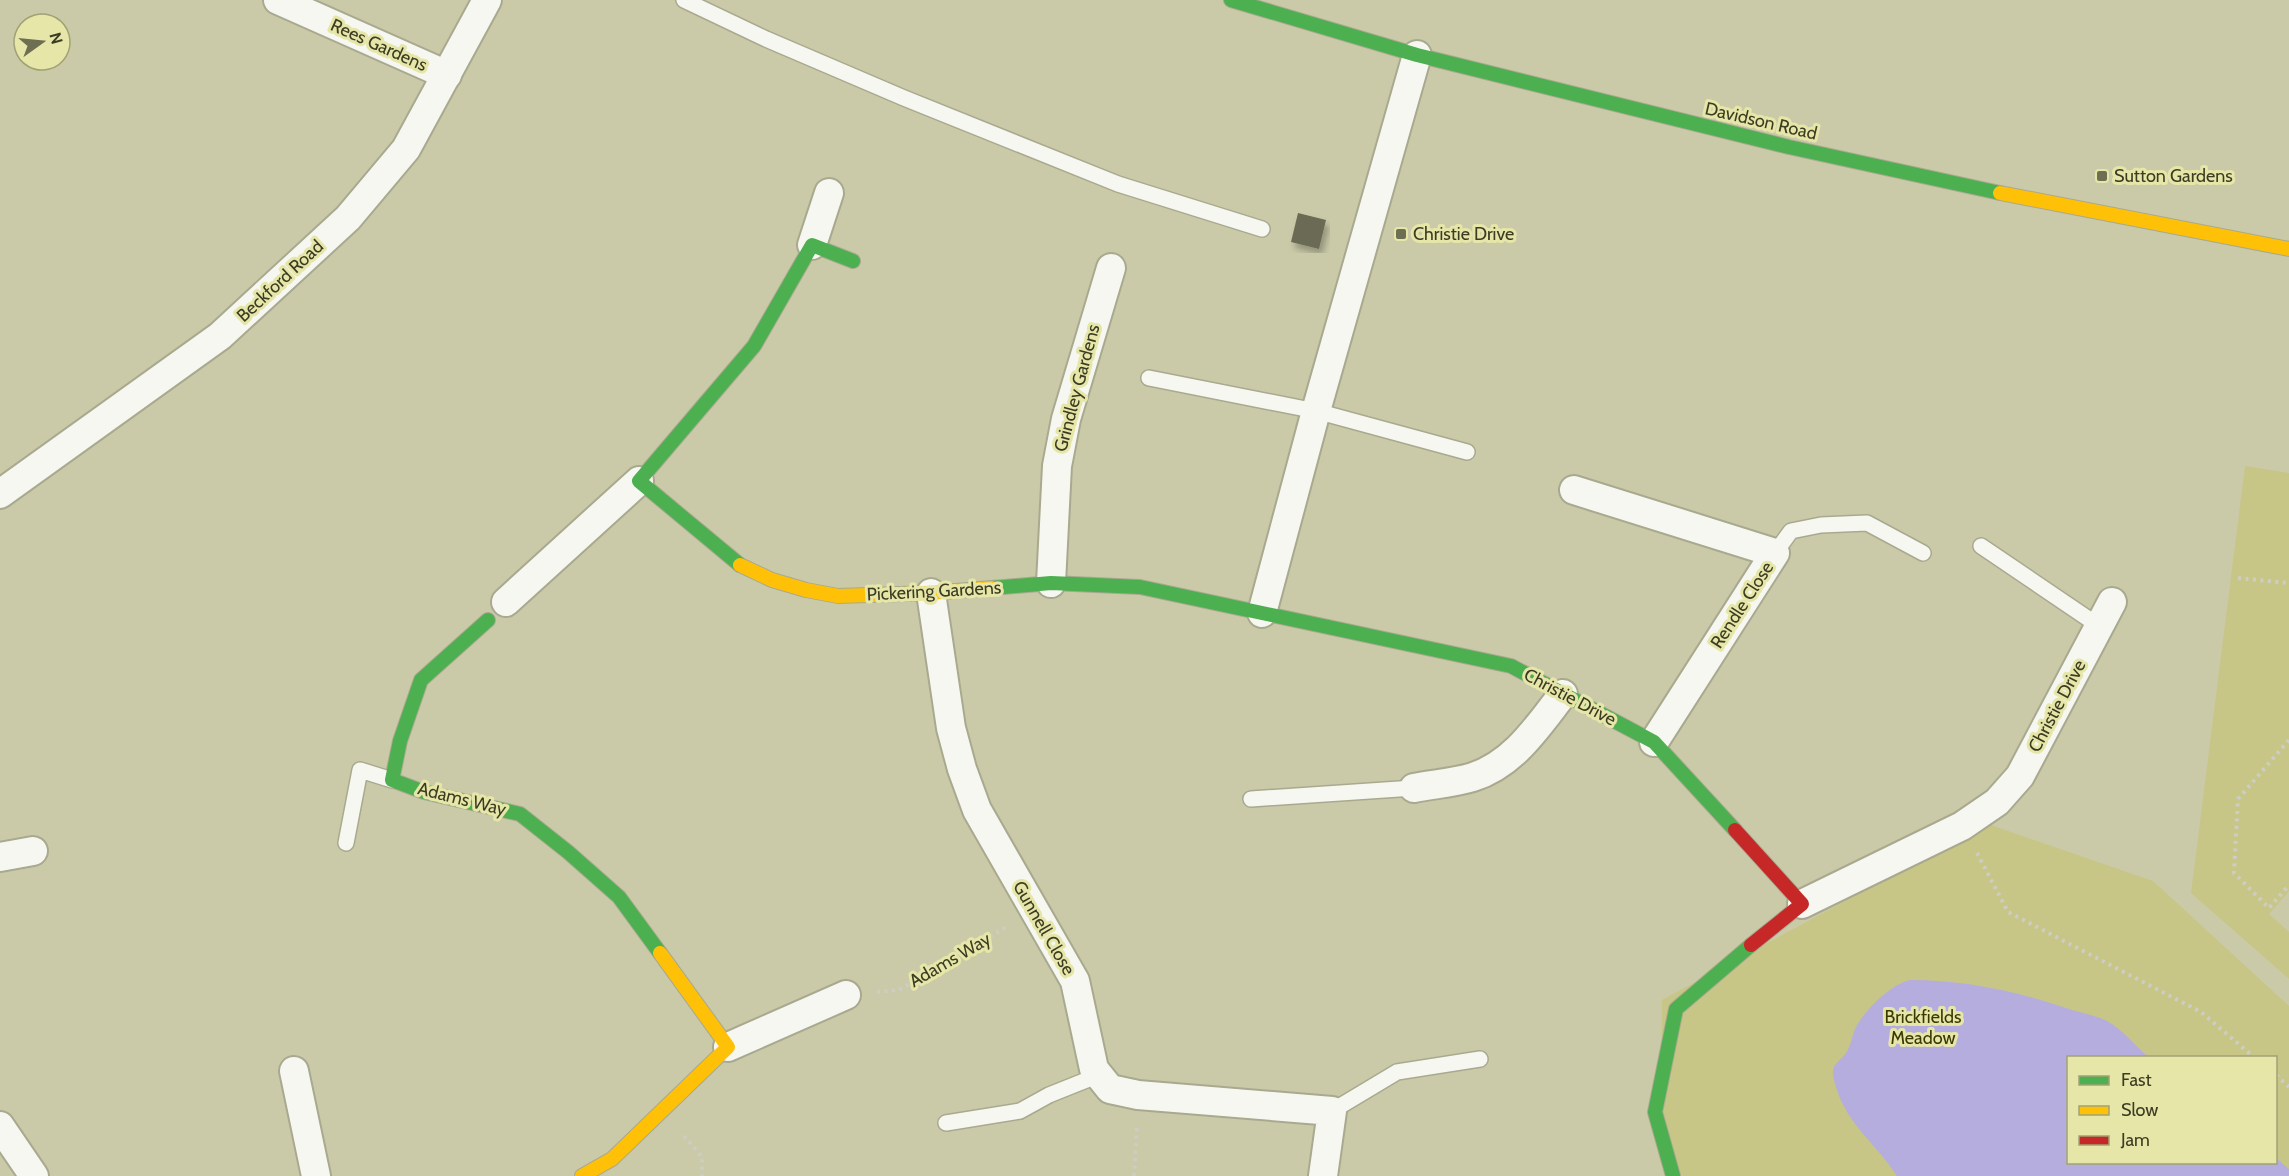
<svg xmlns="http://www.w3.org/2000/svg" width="2289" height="1176" viewBox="0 0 2289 1176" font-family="Cabin,sans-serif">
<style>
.green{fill:#c7c687;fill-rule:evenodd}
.water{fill:#b4addd}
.building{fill:#6b6b54;filter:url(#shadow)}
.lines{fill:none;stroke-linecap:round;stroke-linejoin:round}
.lane-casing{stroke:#a9a98f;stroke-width:18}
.street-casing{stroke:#a9a98f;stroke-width:32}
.fast-casing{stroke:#a9a98f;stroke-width:16}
.slow-casing{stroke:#a9a98f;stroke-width:16}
.jam-casing{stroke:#a9a98f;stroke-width:16}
.path{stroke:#cdcdc3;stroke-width:4;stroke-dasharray:3 4.5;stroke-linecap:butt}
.lane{stroke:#f7f7f2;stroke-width:15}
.street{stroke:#f7f7f2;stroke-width:28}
.fast{stroke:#4caf50;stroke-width:14}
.slow{stroke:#ffc107;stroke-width:14}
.jam{stroke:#c62828;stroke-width:14}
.poi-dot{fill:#6e6e52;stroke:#e5e6a8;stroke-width:2}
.labels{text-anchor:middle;stroke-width:6;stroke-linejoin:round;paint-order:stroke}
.street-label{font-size:18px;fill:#3c3c23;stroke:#e5e6a8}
.poi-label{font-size:18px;fill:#3c3c23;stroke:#e5e6a8;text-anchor:start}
.park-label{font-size:18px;fill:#3b3902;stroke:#e5e6a8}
</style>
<defs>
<filter id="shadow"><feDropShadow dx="3.5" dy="6" stdDeviation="3" flood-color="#0004"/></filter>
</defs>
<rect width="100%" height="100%" fill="#cacaa9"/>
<!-- green -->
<g class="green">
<polygon points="2245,466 2289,473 2289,891 2269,914 2289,932 2289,979 2191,893"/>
<path d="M1988,824L2153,881L2289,1006V1176H1680L1661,1112L1662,1000ZM2068,1058H2276V1162H2068Z"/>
</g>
<!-- water -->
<path class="water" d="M1910,980C1966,980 2020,992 2072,1010C2083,1013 2097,1016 2107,1021C2124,1030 2134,1046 2149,1057L2068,1058V1162H2276V1158L2289,1169V1176H1897C1878,1146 1848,1125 1837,1090C1835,1083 1831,1074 1834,1067C1836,1062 1843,1058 1846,1053C1851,1046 1852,1035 1856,1027C1865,1010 1891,984 1910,980Z"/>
<!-- building -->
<polygon class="building" points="1298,213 1326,220 1319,249 1291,242"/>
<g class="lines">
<!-- lane casing -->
<g class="lane-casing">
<g id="lane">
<polyline points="684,0 766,39 904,98 1118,184 1262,229"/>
<polyline points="1149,378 1316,411 1467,452"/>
<polyline points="1981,546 2099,626"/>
<polyline points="1775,553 1791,531 1821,525 1867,523 1923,553"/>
<polyline points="1251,799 1414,788"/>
<polyline points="346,843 360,770 392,780"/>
<polyline points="1332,1111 1397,1072 1480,1059"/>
<polyline points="946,1123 1020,1111 1049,1095 1099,1075"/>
</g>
</g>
<!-- street casing -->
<g class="street-casing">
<g id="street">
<polyline points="278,0 447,75"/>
<polyline points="812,245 829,193"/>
<polyline points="1574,490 1775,553 1654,742"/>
<polyline points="0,494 220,336 348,218 406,149 487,0"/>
<polyline points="1051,583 1057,466 1066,419 1111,268"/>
<polyline points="931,593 951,728 962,769 977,810 1075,981 1094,1069 1110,1089 1138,1095 1332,1111 1323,1176"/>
<polyline points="506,602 639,481"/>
<polyline points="1262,613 1316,411 1417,55"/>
<path d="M1414,788C1433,784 1454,783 1473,777C1514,764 1538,726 1563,694"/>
<polyline points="0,857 33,851"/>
<polyline points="1802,904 1962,826 1997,802 2020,776 2112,602"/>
<polyline points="728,1047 846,995"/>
<polyline points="294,1071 316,1176"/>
<polyline points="0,1126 34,1176"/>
</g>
</g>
<!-- fast casing -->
<g class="fast-casing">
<g id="fast">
<polyline points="1231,0 1417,55 1789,147 2000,193"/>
<polyline points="740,565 639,481 754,346 812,245 853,261"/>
<polyline points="992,588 1051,583 1140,587 1511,666 1654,742 1735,830"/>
<polyline points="488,620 421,680 400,741 392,780 424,792 520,814 568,852 619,897 660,953"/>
<polyline points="1673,1176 1655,1112 1676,1009 1751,945"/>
</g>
</g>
<!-- slow casing -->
<g class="slow-casing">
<g id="slow">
<polyline points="2000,193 2289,249"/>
<polyline points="740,565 772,580 806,590 838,596 931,593 992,588"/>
<polyline points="582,1176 612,1159 728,1047 660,953"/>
</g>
</g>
<!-- jam casing -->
<g class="jam-casing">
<polyline id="jam" points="1735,830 1802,904 1751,945"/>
</g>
<!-- path -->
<g class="path">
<polyline points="2238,578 2289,583"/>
<polyline points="2289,740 2238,799 2234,873 2269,908 2289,885"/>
<polyline points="1977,853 2008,912 2201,1012 2255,1058"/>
<polyline points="877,992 899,990 1008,926"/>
<polyline points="2276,1075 2289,1087"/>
<polyline points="684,1136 702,1157 702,1176"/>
<polyline points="1134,1176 1137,1126"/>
</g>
<!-- lane -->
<use href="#lane" class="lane"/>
<!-- street -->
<use href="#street" class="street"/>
<!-- fast -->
<use href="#fast" class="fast"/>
<!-- slow -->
<use href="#slow" class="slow"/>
<!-- jam -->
<use href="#jam" class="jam"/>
</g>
<!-- markers -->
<g class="poi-dot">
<rect x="2096" y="170" width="12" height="12" rx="3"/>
<rect x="1395" y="228" width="12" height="12" rx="3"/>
</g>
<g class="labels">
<!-- street labels -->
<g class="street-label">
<text transform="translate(379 45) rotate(24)" y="6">Rees Gardens</text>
<text transform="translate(1761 121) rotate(13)" y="6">Davidson Road</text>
<text transform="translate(280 281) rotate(-43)" y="6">Beckford Road</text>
<text transform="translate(1077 388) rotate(-75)" y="6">Grindley Gardens</text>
<text transform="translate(934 591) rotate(-3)" y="6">Pickering Gardens</text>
<text transform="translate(1742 605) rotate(-57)" y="6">Rendle Close</text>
<text transform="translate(1570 697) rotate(28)" y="6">Christie Drive</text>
<text transform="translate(2057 706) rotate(-62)" y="6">Christie Drive</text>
<text transform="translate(462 799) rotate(14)" y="6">Adams Way</text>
<text transform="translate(1044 928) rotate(60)" y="6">Gunnell Close</text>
<text transform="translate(950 960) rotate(-30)" y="6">Adams Way</text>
</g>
<!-- poi labels -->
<g class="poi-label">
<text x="2114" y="182">Sutton Gardens</text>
<text x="1413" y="240">Christie Drive</text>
</g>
<!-- park labels -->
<g class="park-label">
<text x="1923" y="1023">Brickfields<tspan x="1923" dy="21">Meadow</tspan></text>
</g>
</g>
<!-- legend -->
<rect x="2067" y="1056" width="210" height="108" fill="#e5e6a8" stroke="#a1a273" stroke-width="1.5"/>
<rect x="2079" y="1076" width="30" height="9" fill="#4caf50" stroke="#a1a273" stroke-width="1.5"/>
<text x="2121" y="1086" font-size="18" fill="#3c3c23">Fast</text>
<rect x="2079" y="1106" width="30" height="9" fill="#ffc107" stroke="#a1a273" stroke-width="1.5"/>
<text x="2121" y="1116" font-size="18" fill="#3c3c23">Slow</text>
<rect x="2079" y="1136" width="30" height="9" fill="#c62828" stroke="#a1a273" stroke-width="1.5"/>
<text x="2121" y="1146" font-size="18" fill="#3c3c23">Jam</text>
<!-- north arrow -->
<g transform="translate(42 42) rotate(75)"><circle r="28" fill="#e5e6a8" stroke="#a1a273" stroke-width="1.5"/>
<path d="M0-4.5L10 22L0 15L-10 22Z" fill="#6e6e52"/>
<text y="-9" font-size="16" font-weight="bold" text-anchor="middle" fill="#3c3c23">N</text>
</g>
</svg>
